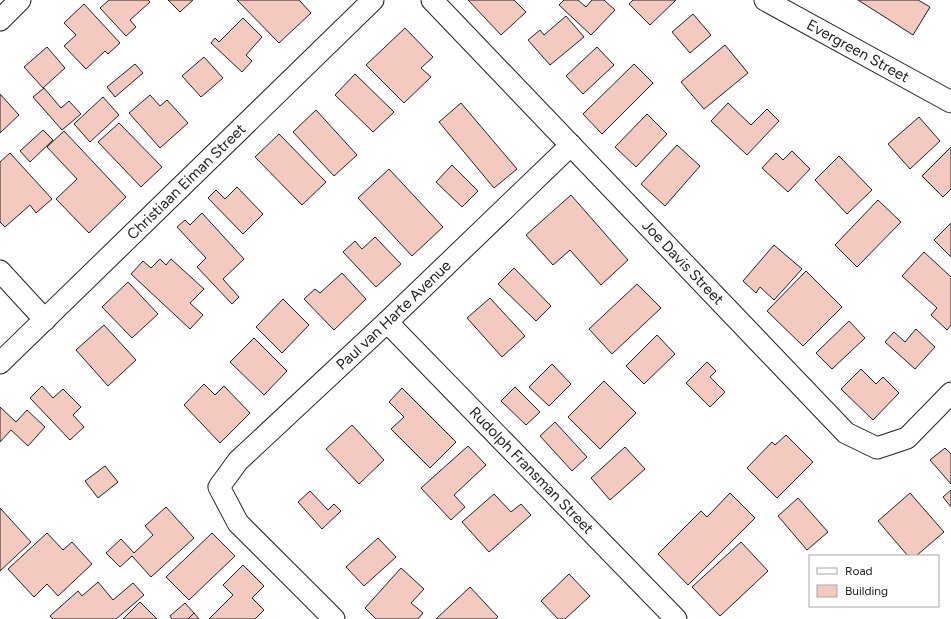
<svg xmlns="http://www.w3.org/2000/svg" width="951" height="619" viewBox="0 0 951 619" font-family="Figtree,sans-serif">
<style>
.building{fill:#f3c9c0;stroke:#222}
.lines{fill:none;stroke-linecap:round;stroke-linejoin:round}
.street-casing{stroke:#222;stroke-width:23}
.street{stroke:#fff;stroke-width:21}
.labels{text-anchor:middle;stroke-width:3;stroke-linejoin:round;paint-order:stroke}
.street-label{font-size:15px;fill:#222;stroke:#fff}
</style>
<rect width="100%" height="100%" fill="#fff"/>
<!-- building -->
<g class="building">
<polygon points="109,0 148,0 150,2 130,20 136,27 126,36 100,8"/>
<polygon points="168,0 193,0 180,12"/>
<polygon points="237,0 299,0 311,13 279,43"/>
<polygon points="468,0 514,0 526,12 501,35"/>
<polygon points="564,0 578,0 586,7 592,0 604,0 615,10 591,35 559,5"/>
<polygon points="633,0 676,0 650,25 629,4"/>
<polygon points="858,0 918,0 930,7 913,35"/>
<polygon points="84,4 120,43 108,54 105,51 86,69 64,46 76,35 64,23"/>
<polygon points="693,14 711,35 690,53 672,32"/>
<polygon points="566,16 584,37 550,65 528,40 540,30 544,35"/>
<polygon points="243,18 262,37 246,55 252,61 242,72 211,43 215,38 219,42"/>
<polygon points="405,28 433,57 421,68 431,77 404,103 366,65"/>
<polygon points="725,45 748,73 704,109 681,82"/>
<polygon points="47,47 65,68 43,88 24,67"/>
<polygon points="597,47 614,65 583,94 566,76"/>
<polygon points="204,57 223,78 201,97 182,76"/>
<polygon points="135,64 143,73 115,97 107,87"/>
<polygon points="634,64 653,83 602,134 583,114"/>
<polygon points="355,74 394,112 373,132 335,95"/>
<polygon points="44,88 61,108 69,101 81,114 62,130 33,97"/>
<polygon points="0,94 19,115 0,133"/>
<polygon points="150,95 160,106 167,100 188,123 160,148 129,113"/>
<polygon points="103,97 119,115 90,142 74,124"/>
<polygon points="461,103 517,169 494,188 439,122"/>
<polygon points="728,103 751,125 767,109 779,121 747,155 711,121"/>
<polygon points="316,110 357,155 334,176 293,132"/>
<polygon points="647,114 667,134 636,167 615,147"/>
<polygon points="919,117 940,141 910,169 888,144"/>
<polygon points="119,123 162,167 141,187 98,142"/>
<polygon points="43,130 53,140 30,162 20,151"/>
<polygon points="64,131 126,197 89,233 56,199 77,179 47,147"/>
<polygon points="279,134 326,182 302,205 255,157"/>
<polygon points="677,145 700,166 665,206 641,184"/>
<polygon points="951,147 951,189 943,197 922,176"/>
<polygon points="792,151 810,169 788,192 762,168 776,153 783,160"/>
<polygon points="10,153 52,199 36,213 30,205 5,227 0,222 0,162"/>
<polygon points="839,156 872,190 847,214 815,180"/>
<polygon points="452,165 478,191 462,207 436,182"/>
<polygon points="389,169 443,227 412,256 358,198"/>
<polygon points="237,187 263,214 243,234 208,198 216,190 225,199"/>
<polygon points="571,195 628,260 601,285 570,250 553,265 526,235"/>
<polygon points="878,200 901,222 857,267 835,245"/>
<polygon points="202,213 244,259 223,279 239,297 232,304 197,267 206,258 177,227 185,220 190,225"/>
<polygon points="951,223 951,257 934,240"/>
<polygon points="375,237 401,264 376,287 343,252 355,241 362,249"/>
<polygon points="774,245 802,269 774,300 760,287 756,293 743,281"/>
<polygon points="924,252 951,277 951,325 947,330 931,315 937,308 902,276"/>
<polygon points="160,259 166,265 171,259 204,289 190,303 203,315 190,329 131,274 143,261 151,268"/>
<polygon points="514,268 551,306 536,321 498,284"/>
<polygon points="806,271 842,307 803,346 767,311"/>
<polygon points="342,273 366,299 334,330 304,299 315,289 320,293"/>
<polygon points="128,282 158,314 132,338 102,307"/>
<polygon points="637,284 661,308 612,354 589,329"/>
<polygon points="490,298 525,336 502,357 467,318"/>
<polygon points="283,299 309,325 282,353 256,327"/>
<polygon points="849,321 865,338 832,369 816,353"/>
<polygon points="104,325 136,360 108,386 76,350"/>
<polygon points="916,329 935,347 915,369 885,342 894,332 905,342"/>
<polygon points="657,335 675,354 644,384 626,366"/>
<polygon points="254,338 287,371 264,395 230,362"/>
<polygon points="707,362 716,371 710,377 725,392 710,407 686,383"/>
<polygon points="552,364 571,384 549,406 529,387"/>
<polygon points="861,369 876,384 883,377 899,393 873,420 841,389"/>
<polygon points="604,381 636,413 600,449 568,417"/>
<polygon points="204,384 215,395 224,386 250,413 220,443 184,405"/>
<polygon points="42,386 53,398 63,389 81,407 73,415 84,427 70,440 30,398"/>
<polygon points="515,387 540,412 526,425 501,401"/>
<polygon points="402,388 456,442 430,468 391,429 404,417 389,402"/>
<polygon points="0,407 16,422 27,410 45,427 28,446 11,430 0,442"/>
<polygon points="555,422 587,457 572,471 540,436"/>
<polygon points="352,425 384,460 359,484 326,449"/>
<polygon points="786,435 813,462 777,498 747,468 772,442 775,445"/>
<polygon points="468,446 486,465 454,495 465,507 451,520 421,488"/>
<polygon points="625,447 645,469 610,500 591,478"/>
<polygon points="945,448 951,454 951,484 930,460"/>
<polygon points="105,466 118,482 98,498 85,481"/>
<polygon points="951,490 951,507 943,497"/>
<polygon points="310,491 328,510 334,504 341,511 322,529 298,502"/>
<polygon points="730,493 755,518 688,585 658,554 701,511 707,517"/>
<polygon points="910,493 944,532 916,556 908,556 878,521"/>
<polygon points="494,494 511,512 521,504 531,515 489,552 462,522"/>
<polygon points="798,498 828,532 807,550 778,516"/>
<polygon points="166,507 194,538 151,577 132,556 120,567 106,553 121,539 134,553 153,535 145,526"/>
<polygon points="0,508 31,542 0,571"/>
<polygon points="47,533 63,550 72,542 92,564 58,596 47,584 34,597 8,569"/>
<polygon points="212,533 235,556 189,600 166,577"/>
<polygon points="378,538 396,557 364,586 346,567"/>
<polygon points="741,542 768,571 720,616 692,587"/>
<polygon points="243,565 264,586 252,598 264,610 255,619 209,619 233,595 223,585"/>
<polygon points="401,568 424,589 411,603 423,613 418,619 376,619 365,608"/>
<polygon points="569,574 590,596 565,619 558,619 541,601"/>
<polygon points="98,582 113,600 133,583 144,595 116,619 53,619 50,616 78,591 82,596"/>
<polygon points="470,587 498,617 496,619 436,619"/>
<polygon points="140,602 157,619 123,619"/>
<polygon points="185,603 194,613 188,619 172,619 170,616"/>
<polygon points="194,613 199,619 188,619"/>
</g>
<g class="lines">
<!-- street casing -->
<g class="street-casing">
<g id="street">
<path id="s1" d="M432,0L846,433L877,448L907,438L951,393"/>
<path id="s2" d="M765,0L951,102"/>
<polyline points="0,20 20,0"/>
<polyline points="0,271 45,320"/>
<path id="s3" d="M387,322L676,619"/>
<path id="s4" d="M0,363L373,0"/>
<path id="s5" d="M334,619L238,523L219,487L238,461L387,322L571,145"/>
</g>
</g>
<!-- street -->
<use href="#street" class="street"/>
</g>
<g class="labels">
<!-- street labels -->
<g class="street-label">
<text dy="5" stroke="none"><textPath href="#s2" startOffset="106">Evergreen Street</textPath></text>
<text dy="5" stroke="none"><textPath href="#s4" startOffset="260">Christiaan Eiman Street</textPath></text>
<text dy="5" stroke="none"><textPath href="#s1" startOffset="363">Joe Davis Street</textPath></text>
<text dy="5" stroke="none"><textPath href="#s5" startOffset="422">Paul van Harte Avenue</textPath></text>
<text dy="5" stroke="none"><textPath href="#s3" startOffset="207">Rudolph Fransman Street</textPath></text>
</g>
</g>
<!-- legend -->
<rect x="809" y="555" width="130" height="52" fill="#ffffff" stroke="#a7a7a7"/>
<rect x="817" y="568" width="20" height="6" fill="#ffffff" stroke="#a7a7a7"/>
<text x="845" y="575" font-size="12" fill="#222222">Road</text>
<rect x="817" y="585" width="20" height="12" fill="#f3c9c0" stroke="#a7a7a7"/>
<text x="845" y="595" font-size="12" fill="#222222">Building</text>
</svg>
